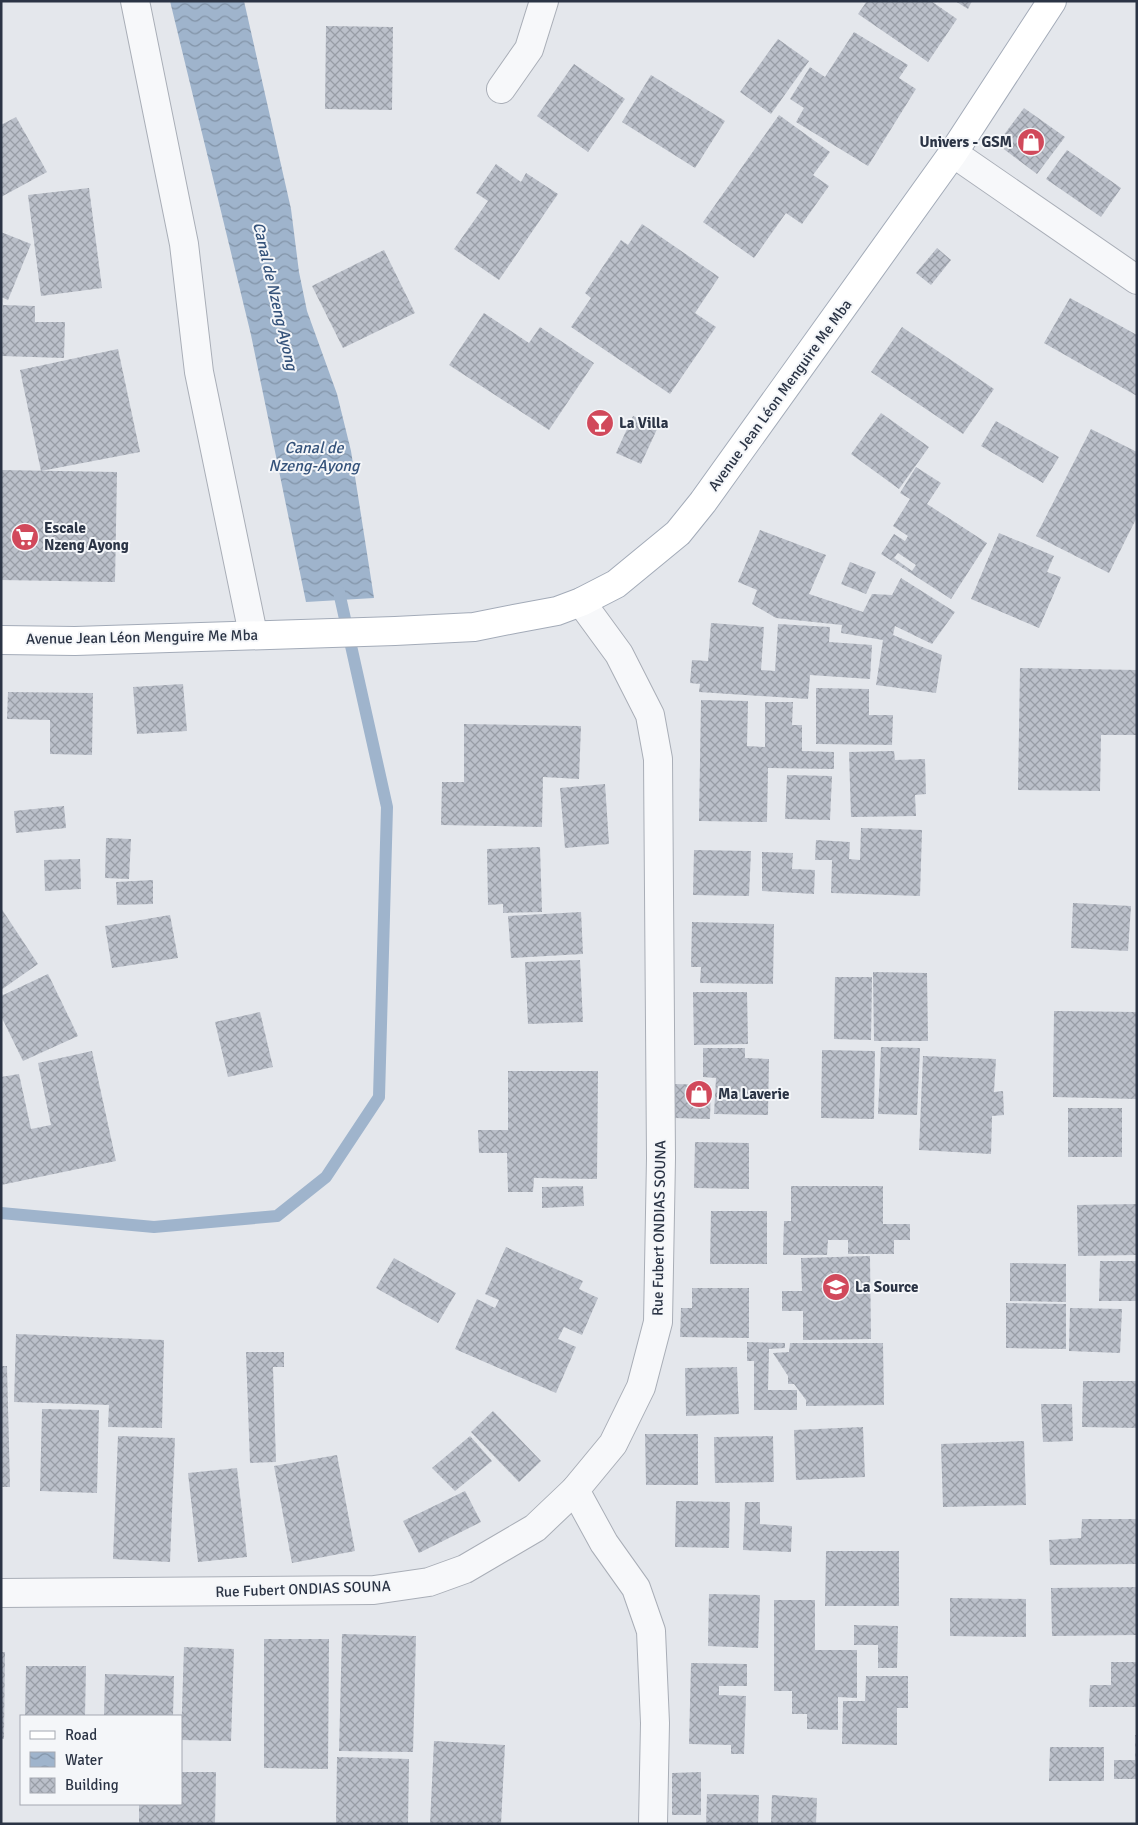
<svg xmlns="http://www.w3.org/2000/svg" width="1138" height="1825" viewBox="0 0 1138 1825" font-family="Signika,sans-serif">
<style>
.water{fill:url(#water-waves)}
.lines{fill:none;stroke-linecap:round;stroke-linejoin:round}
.stream{stroke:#9fb4cc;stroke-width:12}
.building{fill:url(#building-cross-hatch);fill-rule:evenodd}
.minor-casing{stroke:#a9aeb7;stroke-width:30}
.major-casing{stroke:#a3abb8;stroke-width:30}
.minor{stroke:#f7f8fa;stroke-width:28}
.major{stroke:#fff;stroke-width:28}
.labels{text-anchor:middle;stroke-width:4;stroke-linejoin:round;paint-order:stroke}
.poi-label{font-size:15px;font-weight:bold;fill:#2b3445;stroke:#f4f6f9;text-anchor:start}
.street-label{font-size:15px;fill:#2b3445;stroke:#f4f6f9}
.water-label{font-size:16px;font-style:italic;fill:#34527a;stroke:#f4f6f9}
</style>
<defs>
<pattern id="water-waves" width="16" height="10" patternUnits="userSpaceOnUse" patternTransform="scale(1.25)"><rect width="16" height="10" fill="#9fb4cc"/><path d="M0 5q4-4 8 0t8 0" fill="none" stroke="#8293a7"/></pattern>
<pattern id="building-cross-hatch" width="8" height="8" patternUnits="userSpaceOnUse" patternTransform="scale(1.25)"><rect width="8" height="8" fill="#bbc0ca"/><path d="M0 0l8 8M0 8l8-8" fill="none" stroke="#989da6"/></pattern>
</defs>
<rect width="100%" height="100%" fill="#e4e7ec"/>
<!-- water -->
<polygon class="water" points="170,1 244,1 291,209 299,272 307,311 337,394 351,451 374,598 306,602 251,335"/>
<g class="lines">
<!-- stream -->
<polyline class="stream" points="1,1213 154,1227 277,1216 326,1177 379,1097 387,807 339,592"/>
</g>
<!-- building -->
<g class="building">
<polygon points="867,1 931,1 957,19 928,62 858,14"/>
<polygon points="955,1 972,1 968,9"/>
<polygon points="326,26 393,27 392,110 325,109"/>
<polygon points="854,32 908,65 899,78 916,89 868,166 796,122 804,108 790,99 810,67 825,77"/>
<polygon points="778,39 809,61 771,114 740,92"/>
<polygon points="574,64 625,99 588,152 537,116"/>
<polygon points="651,75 725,121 695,168 622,122"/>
<polygon points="1024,108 1065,137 1037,174 997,144"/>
<polygon points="779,115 830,152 813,175 829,186 802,224 786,213 754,258 703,222"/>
<polygon points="16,117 47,172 1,197 1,125"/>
<polygon points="1067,150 1121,188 1101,217 1046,179"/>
<polygon points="496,164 521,182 526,173 558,194 499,280 454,249 488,201 476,193"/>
<polygon points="89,188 102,288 41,296 28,195"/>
<polygon points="642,224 719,277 695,313 716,327 670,394 571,327 591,298 585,293 621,240 628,245"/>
<polygon points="1,232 31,244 8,300 1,297"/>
<polygon points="937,248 951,260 931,285 916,273"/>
<polygon points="384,250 415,313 343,348 312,286"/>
<polygon points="1070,298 1137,335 1137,396 1044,343"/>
<polygon points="3,305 35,306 35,322 65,322 64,358 2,356"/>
<polygon points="484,313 529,343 540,327 594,363 549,430 449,365"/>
<polygon points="902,327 994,389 963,434 871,372"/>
<polygon points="118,349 140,452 41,471 20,370"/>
<polygon points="881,413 929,447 899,489 851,454"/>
<polygon points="633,416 658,427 641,464 616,453"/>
<polygon points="996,421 1059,457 1043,483 981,446"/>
<polygon points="1091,429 1137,452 1137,517 1109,573 1036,536"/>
<path d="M916,467L941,483L927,504L987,543L951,599L881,554L894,534L905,541L908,536L893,526L910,499L900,493ZM898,553L916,565L912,571L894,558Z"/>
<polygon points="1,470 117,472 115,582 1,580"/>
<polygon points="760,530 826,555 809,594 863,612 872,594 892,595 901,578 955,612 932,644 895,626 893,635 942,655 936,693 876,685 883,640 841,633 842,625 776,618 752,604 757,590 738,582"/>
<polygon points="999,533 1054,556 1047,572 1061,577 1039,628 971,599"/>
<polygon points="850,562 876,572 866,594 841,584"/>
<polygon points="711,623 764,627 761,670 775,671 778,624 830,627 829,642 872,645 870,679 810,675 808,699 699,692 700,684 690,683 692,660 708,661"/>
<polygon points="1020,668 1137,670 1137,735 1101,735 1100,791 1018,790"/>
<polygon points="183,684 187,731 137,734 133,687"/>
<polygon points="816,688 869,689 869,715 893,715 892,745 816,744"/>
<polygon points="8,692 93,693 92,755 50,754 50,720 7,719"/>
<polygon points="701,700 748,701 747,746 765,747 765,702 793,702 792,725 802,725 802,751 834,752 834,769 768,768 767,822 699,821"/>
<polygon points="464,724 581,726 579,779 543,777 542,827 441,825 442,782 464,782"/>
<polygon points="894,751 895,760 925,759 926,794 915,795 916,816 851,817 849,752"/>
<polygon points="787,775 832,776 830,820 785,819"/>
<polygon points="605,784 609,844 565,848 560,788"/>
<polygon points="64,806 66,828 16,833 14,811"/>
<polygon points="861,828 922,830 920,896 831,893 832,860 815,860 816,840 850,842 849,859 860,860"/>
<polygon points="106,838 131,839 129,879 105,878"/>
<polygon points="540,847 542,912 503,913 503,904 488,905 487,849"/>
<polygon points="694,850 751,851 749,896 693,895"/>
<polygon points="762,852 793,853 792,869 815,870 814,894 762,891"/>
<polygon points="80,859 81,889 45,891 44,860"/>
<polygon points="153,880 153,904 117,905 116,882"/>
<polygon points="1073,903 1131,906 1128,951 1071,948"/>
<polygon points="1,908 38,964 1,990"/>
<polygon points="581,912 583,954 511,958 508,916"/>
<polygon points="170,915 178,958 112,968 105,926"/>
<polygon points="692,922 774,924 773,984 700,983 701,967 691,967"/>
<polygon points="580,960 583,1022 528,1024 525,962"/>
<polygon points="873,972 927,973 928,1041 874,1041"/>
<polygon points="48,974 78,1036 23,1061 1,1016 1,996"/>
<polygon points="835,977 872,977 871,1040 834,1039"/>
<polygon points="693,992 747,992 748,1044 694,1045"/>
<polygon points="1054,1011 1137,1012 1137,1099 1053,1097"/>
<polygon points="260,1012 273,1067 228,1077 215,1022"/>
<polygon points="881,1047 920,1048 917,1115 878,1114"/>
<polygon points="703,1048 745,1048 745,1058 769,1059 768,1115 714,1114 716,1078 703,1077"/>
<polygon points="822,1050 875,1051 874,1119 821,1118"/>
<polygon points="92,1051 116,1161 1,1185 1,1077 19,1074 31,1129 51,1125 38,1063"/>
<polygon points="923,1056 996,1059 994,1092 1003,1091 1004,1115 992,1116 991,1154 919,1150"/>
<polygon points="508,1071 598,1071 597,1179 534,1178 533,1192 508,1192 507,1153 479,1153 478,1130 508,1130"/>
<polygon points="674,1084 711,1085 710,1119 673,1118"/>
<rect x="1068" y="1108" width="54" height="49"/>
<polygon points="695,1142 749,1143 749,1189 694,1188"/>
<polygon points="583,1186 584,1206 542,1208 542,1187"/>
<polygon points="791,1186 883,1186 883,1224 910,1224 910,1240 894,1240 894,1254 848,1254 848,1240 828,1240 827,1255 783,1255 784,1221 791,1221"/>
<polygon points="1137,1204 1137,1255 1078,1256 1077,1205"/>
<polygon points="711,1211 767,1211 767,1264 710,1264"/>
<polygon points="506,1247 583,1281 579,1289 598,1298 582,1335 564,1327 558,1339 576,1347 556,1393 455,1349 477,1299 495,1308 499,1300 485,1294"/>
<polygon points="870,1256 871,1339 803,1340 803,1311 782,1311 782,1291 802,1291 801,1258"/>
<polygon points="394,1258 456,1293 438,1323 376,1288"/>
<polygon points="1100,1261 1137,1261 1137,1301 1099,1301"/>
<polygon points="1010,1263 1066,1264 1066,1302 1010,1301"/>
<polygon points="692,1288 749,1288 749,1338 680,1337 681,1308 692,1308"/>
<polygon points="1006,1303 1066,1304 1066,1349 1006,1348"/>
<polygon points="1070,1308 1122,1309 1120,1353 1069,1351"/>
<polygon points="16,1334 164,1340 162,1428 108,1427 109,1405 14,1402"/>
<polygon points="747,1342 785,1343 785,1348 769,1349 768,1390 797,1390 797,1410 754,1410 754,1361 747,1361"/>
<polygon points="790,1343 883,1343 884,1405 806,1406 806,1400 794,1384 788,1384 788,1376 773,1353 789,1352"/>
<polygon points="246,1352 284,1352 284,1367 273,1367 276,1462 250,1463"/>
<polygon points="1,1366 7,1366 10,1487 1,1487"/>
<polygon points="737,1367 739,1414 686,1416 685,1368"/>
<polygon points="1083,1381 1137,1381 1137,1428 1082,1427"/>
<polygon points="1041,1404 1072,1404 1073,1441 1043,1442"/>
<polygon points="42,1409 99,1410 97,1493 40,1491"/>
<polygon points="493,1411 541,1461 519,1482 471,1432"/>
<polygon points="863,1427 865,1477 796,1480 794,1430"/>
<polygon points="645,1434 698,1434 698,1485 646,1485"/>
<polygon points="118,1436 175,1438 170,1562 113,1559"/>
<polygon points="470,1436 492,1461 455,1491 432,1468"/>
<polygon points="773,1436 774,1482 715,1483 714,1437"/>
<polygon points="1024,1441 1026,1505 943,1507 941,1444"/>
<polygon points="337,1455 355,1551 292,1563 274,1466"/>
<polygon points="237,1468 247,1557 198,1562 188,1473"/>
<polygon points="465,1491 481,1522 419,1553 403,1521"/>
<polygon points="676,1501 730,1502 729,1548 675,1547"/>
<polygon points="745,1502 760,1502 760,1524 792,1526 791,1552 743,1550"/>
<polygon points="1082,1519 1137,1519 1137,1564 1050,1565 1049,1540 1081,1538"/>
<polygon points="826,1551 899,1551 899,1606 825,1606"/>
<polygon points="1137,1587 1137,1635 1052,1636 1051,1588"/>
<polygon points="709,1594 760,1595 758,1648 708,1646"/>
<polygon points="950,1598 1026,1599 1026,1637 950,1636"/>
<polygon points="774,1600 815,1600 815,1650 857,1650 857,1698 838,1697 838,1730 807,1729 807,1714 792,1714 792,1691 774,1691"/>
<polygon points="854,1625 898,1626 897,1668 878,1668 878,1645 854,1645"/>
<polygon points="342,1634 416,1636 413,1752 339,1751"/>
<polygon points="264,1639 329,1639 328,1769 264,1768"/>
<polygon points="184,1647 234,1649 231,1741 181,1740"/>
<polygon points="1,1652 5,1652 4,1739 1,1739"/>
<polygon points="1111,1662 1137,1662 1137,1707 1089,1707 1090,1685 1111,1685"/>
<polygon points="691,1663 747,1664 747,1686 719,1686 719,1695 746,1696 744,1754 731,1754 731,1745 689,1744"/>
<polygon points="26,1666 86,1666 85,1716 25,1716"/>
<polygon points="105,1674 174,1676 173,1716 104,1716"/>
<polygon points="866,1676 908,1676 908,1708 897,1708 897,1745 842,1744 843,1701 865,1701"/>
<polygon points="1135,1735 1137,1735 1137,1779 1114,1779 1114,1760 1135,1760"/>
<polygon points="434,1741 505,1745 501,1824 430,1824"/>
<polygon points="1050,1747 1104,1747 1104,1781 1049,1781"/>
<polygon points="337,1757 409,1759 408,1824 336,1824"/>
<polygon points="181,1772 216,1772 215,1824 139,1824 139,1804 181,1804"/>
<polygon points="701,1772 701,1815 672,1815 672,1773"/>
<polygon points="707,1794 759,1795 758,1824 706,1824"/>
<polygon points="772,1795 817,1798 816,1824 771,1824"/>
</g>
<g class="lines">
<!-- minor casing -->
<g class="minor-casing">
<g id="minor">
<polyline points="135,1 184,244 199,372 253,634"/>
<polyline points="501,89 529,49 544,1"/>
<polyline points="953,153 1137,280"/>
<polyline points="575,1490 604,1543 636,1588 651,1631 655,1723 653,1824"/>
<polyline points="1,1593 374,1590 429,1582 465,1569 535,1528 575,1490 613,1444 641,1387 658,1322 661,1158 658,759 650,715 619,654 581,602"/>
</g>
</g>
<!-- major casing -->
<g class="major-casing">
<polyline id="major" points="1,640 75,641 395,631 474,627 514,619 557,611 581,602 616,584 678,533 703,502 953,153 1052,1"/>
</g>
<!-- minor -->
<use href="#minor" class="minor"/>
<!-- major -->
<use href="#major" class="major"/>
</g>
<!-- icons -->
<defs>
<g id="shop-disc" transform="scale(1.4375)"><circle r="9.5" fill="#d1495b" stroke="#f4f6f9"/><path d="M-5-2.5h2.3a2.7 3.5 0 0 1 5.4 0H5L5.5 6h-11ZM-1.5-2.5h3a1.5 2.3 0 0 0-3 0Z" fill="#fff"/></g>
<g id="bar-disc" transform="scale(1.4375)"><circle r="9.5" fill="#d1495b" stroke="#f4f6f9"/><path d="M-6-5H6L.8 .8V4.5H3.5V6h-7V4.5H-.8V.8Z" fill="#fff"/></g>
<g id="supermarket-disc" transform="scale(1.4375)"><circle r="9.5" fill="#d1495b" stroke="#f4f6f9"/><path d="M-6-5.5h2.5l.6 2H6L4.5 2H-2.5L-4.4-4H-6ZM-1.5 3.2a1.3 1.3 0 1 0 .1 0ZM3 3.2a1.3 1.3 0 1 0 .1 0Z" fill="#fff"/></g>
<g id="school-disc" transform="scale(1.4375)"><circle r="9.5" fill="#d1495b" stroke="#f4f6f9"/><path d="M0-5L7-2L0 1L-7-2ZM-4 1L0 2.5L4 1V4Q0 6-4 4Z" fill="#fff"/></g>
</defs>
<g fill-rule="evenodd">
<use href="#shop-disc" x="1031" y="142"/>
<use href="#bar-disc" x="600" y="423"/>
<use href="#supermarket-disc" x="25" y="537"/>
<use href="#shop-disc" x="699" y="1094"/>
<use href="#school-disc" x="836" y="1287"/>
</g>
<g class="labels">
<!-- poi labels -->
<g class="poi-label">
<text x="1012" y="147" text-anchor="end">Univers - GSM</text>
<text x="619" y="428">La Villa</text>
<text x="44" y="533">Escale<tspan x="44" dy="17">Nzeng Ayong</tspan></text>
<text x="718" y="1099">Ma Laverie</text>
<text x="855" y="1292">La Source</text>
</g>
<!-- street labels -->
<g class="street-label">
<text transform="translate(780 395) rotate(-54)" y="5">Avenue Jean Léon Menguire Me Mba</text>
<text transform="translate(142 637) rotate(-1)" y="5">Avenue Jean Léon Menguire Me Mba</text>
<text transform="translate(659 1228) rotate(-89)" y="5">Rue Fubert ONDIAS SOUNA</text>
<text transform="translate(303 1589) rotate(-2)" y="5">Rue Fubert ONDIAS SOUNA</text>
</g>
<!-- water labels -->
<g class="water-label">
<text transform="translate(276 296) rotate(77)" y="6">Canal de Nzeng Ayong</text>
<text x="314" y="453">Canal de<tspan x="314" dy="18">Nzeng-Ayong</tspan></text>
</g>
</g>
<!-- border -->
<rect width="1138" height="1825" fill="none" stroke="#2b3445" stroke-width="5"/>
<!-- legend -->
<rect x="20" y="1715" width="162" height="90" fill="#f4f6f9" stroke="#a4a8b1"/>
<rect x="30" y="1731" width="25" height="8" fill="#ffffff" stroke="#a4a8b1"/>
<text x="65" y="1740" font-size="15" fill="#2b3445">Road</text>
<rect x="30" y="1752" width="25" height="15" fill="url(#water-waves)" stroke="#a4a8b1"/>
<text x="65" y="1765" font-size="15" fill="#2b3445">Water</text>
<rect x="30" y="1778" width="25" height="15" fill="url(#building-cross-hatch)" stroke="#a4a8b1"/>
<text x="65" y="1790" font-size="15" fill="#2b3445">Building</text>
</svg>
